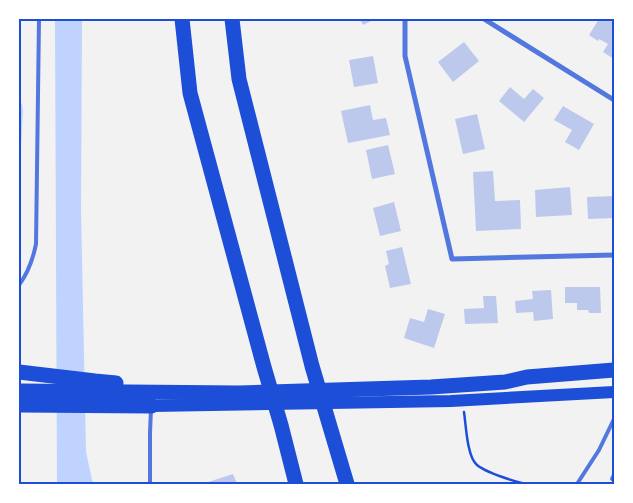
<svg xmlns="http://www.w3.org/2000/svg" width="633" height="503" viewBox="0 0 633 503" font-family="'Golos Text',sans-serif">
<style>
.water{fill:#bfd3fe}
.building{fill:#bdc9ec}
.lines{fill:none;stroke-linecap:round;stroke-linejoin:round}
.path{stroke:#1d4ed8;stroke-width:2.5}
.service{stroke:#5277de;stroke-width:4}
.minor{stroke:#5277de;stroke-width:5}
.primary{stroke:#1d4ed8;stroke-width:12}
.motorway{stroke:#1d4ed8;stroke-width:15}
.neatline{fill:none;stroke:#1d4ed8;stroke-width:2}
</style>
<rect width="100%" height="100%" fill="#f2f2f2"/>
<!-- water -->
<g class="water">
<polygon points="55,19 82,19 81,210 86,452 93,484 57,484"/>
<polygon points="19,100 22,104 23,110 19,191 21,211 19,219"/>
</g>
<!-- building -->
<g class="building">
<polygon points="360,19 375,19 363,25"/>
<polygon points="599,19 607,19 614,23 614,59 603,52 608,44 599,39 598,41 589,35"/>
<polygon points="464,42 479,61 453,82 438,62"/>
<polygon points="373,56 378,83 354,87 349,60"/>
<polygon points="510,87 524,99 533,89 544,98 524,122 499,101"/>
<polygon points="370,105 373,120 386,118 390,135 348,143 341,111"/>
<polygon points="563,106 594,124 579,150 565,142 572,130 554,120"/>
<polygon points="477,114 485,149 463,154 455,119"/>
<polygon points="388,145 395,174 372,179 366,150"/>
<polygon points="493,171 495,201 520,200 521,229 476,231 473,172"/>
<polygon points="570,187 572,215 536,217 535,190"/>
<polygon points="614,196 614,218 588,219 587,197"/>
<polygon points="394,202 401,231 380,236 373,208"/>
<polygon points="402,247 411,284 390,288 385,266 389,264 386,251"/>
<polygon points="565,287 600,287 601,313 589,313 588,310 577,310 577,303 565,303"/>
<polygon points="551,290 553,319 534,321 533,312 516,313 515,301 533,299 532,291"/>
<polygon points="483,296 496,296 498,323 465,324 464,309 484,308"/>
<polygon points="428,309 445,314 434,348 404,338 410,318 424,322"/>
<polygon points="233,474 237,484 202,484"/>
</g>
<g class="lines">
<!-- path -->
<path class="path" d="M464,412C466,425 467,457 477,465C488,474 511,480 525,484"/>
<!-- service -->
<g class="service">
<path d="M19,285C28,273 33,259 36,244L39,19"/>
<polyline points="614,475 612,479 614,480"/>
<polyline points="150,484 150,433 151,409"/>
<polyline points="577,484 599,450 614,419"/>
</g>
<!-- minor -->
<g class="minor">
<polyline points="405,19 405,56 452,259 614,255"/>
<polyline points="484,19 614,100"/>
</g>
<!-- primary -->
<polyline class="primary" points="152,406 451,401 614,392"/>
<!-- motorway -->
<g class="motorway">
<polyline points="182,19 190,93 264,367 281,425 296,484"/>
<polyline points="232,19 239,79 312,366 347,484"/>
<polyline points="19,372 95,381 116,383"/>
<polyline points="19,391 239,393 431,387 505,382 527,377 614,370"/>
<polyline points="19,405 152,406"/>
</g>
</g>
<!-- border -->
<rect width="633" height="503" fill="none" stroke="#ffffff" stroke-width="40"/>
<rect x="20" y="20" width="593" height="463" class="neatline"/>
</svg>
